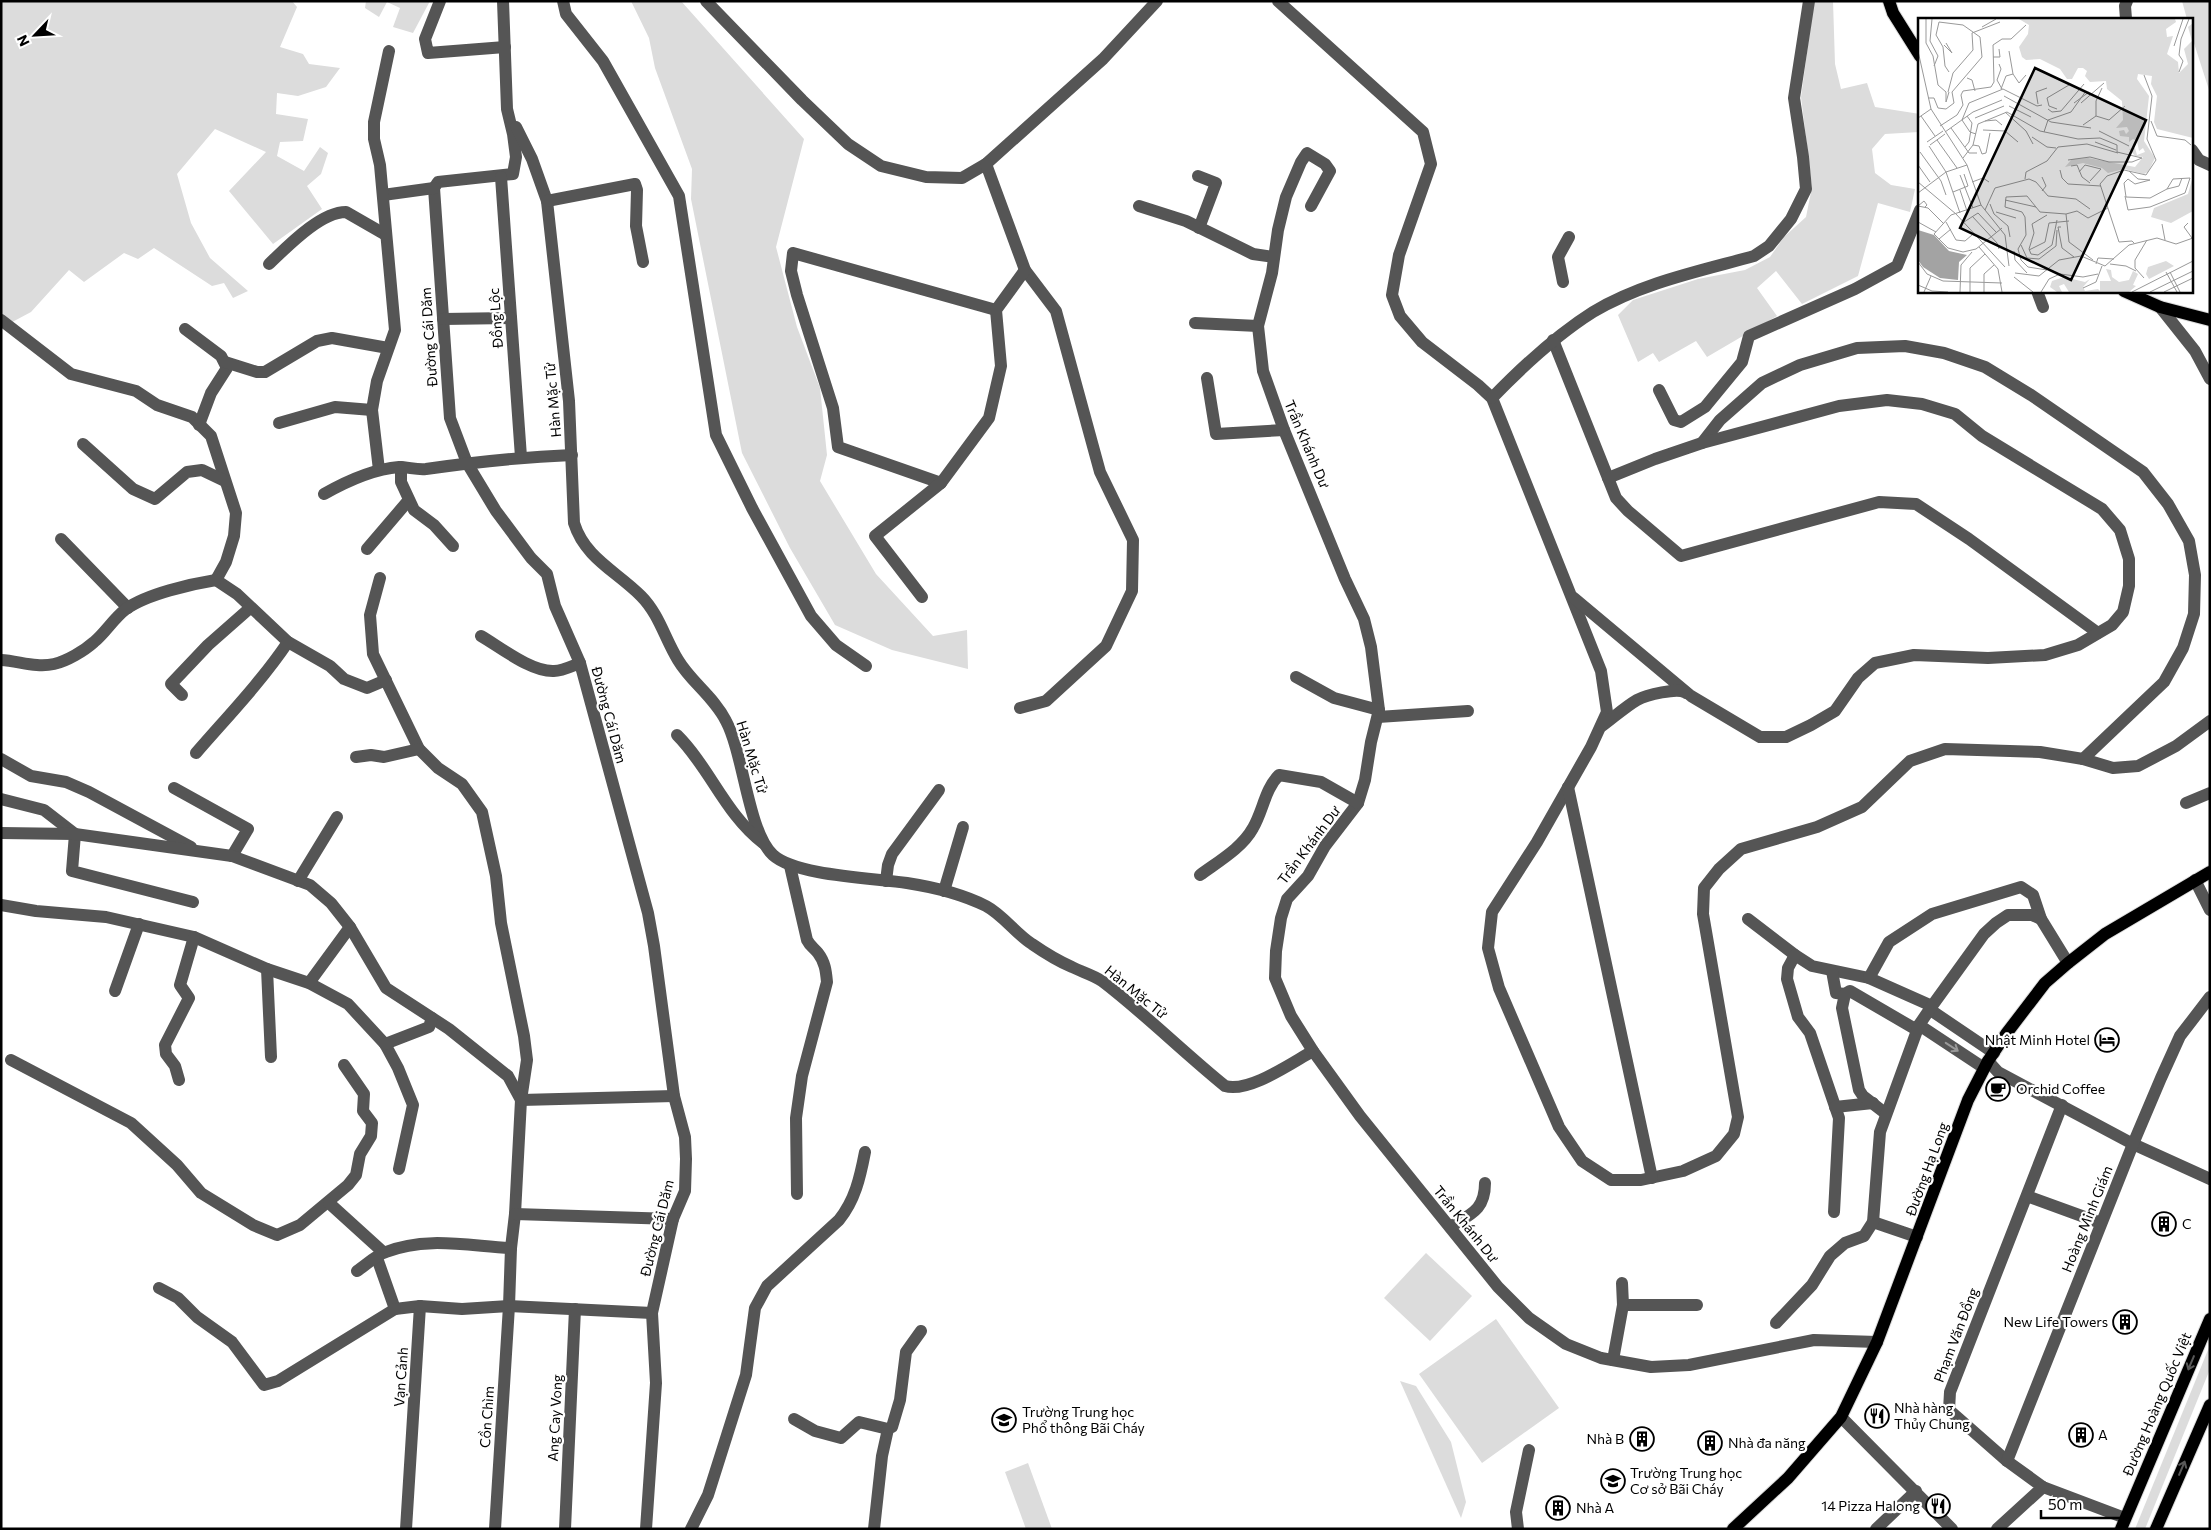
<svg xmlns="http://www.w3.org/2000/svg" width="2211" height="1530" viewBox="0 0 2211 1530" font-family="Commissioner,sans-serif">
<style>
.green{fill:#dcdcdc}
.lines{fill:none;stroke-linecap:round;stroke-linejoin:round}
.major-casing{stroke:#dbdbdb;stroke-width:14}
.minor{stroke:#555;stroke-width:12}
.major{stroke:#000;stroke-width:12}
.oneway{stroke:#999}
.oneway2{stroke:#595959}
.labels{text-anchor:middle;stroke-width:4.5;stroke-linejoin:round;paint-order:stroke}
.street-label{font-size:14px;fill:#000;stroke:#fff}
.poi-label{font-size:14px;fill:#000;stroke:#fff;text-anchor:start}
.inset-road{fill:none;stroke:#999;stroke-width:1}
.view{fill:#000;fill-opacity:0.15;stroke:#000;stroke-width:2.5}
.inset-edge{fill:none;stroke:#000;stroke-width:2.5}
</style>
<rect width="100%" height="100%" fill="#fff"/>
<!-- green -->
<g class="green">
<polygon points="1,1 292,1 297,7 280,47 303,54 309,64 340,68 326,87 298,96 277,93 276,114 308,119 303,141 280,142 277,156 304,171 320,147 328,153 321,174 307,186 322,209 273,244 229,191 266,152 215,129 177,174 191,223 210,258 248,291 233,298 224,283 212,286 154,248 138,259 124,253 84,282 69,270 31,312 1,328"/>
<polygon points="366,1 430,1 413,33 393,27 400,8 387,2 379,17 365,8"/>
<polygon points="631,1 681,1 804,139 776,247 797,327 820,388 827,455 820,481 876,574 933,636 967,630 968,669 892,650 835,625 790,548 742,453 691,199 692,169 655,68 649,38"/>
<polygon points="1814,1 1833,1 1835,64 1841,89 1867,83 1875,107 1920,114 1919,132 1885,134 1872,149 1875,173 1891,185 1915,189 1910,212 1878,203 1858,276 1802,304 1776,271 1757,288 1777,316 1707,357 1696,341 1659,362 1653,353 1638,362 1618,315 1633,300 1698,279 1745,270 1770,257 1784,237 1806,217 1812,187 1801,97"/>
<polygon points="2182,1 2210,1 2210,93 2192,37 2192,19 2187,19"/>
<polygon points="1426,1253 1472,1296 1430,1341 1384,1298"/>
<polygon points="1496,1319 1559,1408 1482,1463 1419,1374"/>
<polygon points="2210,1345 2210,1369 2145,1529 2135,1529"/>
<polygon points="1400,1381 1416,1386 1451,1442 1466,1502 1461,1518"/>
<polygon points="1028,1463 1052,1529 1026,1529 1005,1472"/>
</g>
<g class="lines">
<!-- major casing -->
<g class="major-casing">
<g id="major">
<polyline points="1889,1 1893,13 1920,56"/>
<polyline points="2124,291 2160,307 2210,320"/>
<polyline points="1733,1529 1788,1478 1841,1417 1877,1342 1968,1100 1988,1061 2006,1034 2045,983 2068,963 2105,934 2210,872"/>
<polyline points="2121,1529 2210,1319"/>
<polyline points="2156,1529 2210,1405"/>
</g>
</g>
<!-- minor -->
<g class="minor">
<polyline points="440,1 425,39 428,53 505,47"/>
<polyline points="503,1 507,109 513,134 516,157 513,174 438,182 434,188 450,418 467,463 496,511 531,558 547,574 555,606 580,663 648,913 654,946 674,1096 685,1137 686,1159 685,1191 673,1219 652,1313 656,1383 646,1529"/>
<polyline points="563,1 566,14 603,61 679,196 716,435 752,508 811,616 836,645 866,666"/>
<polyline points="706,1 802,100 848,144 881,166 926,177 962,178 986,164 1103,59 1157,1"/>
<polyline points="1278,1 1423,132 1431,164 1399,255 1392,295 1400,316 1422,342 1478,385 1492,398 1601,671 1607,712 1591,747 1537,842 1492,912 1488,948 1499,988 1559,1127 1582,1161 1611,1180 1641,1180 1683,1171 1716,1156 1734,1134 1738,1117 1703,914 1704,888 1719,869 1741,849 1817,827 1862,807 1910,761 1945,749 2040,752 2083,759 2113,768 2138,766 2176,746 2210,721"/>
<polyline points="2126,19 2125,6 2127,1"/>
<path d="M516,127L532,159L547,201L569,401L574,523C585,558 616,571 641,596C659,614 665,639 678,660C691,682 714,697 726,721C744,755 748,832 773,855C796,876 874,878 907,883C933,887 962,894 986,906C1003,915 1016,934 1032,944C1045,953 1058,961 1072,967C1082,972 1093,975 1102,981C1144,1013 1183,1052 1225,1086C1249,1093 1291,1063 1313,1051"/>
<polyline points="2192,150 2199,160 2210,165"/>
<polyline points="986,164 1025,270 1056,311 1100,472 1133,540 1132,591 1106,646 1046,701 1020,708"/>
<polyline points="1198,176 1216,183 1199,228"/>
<polyline points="501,177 521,457"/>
<polyline points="383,195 434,188"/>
<polyline points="547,201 635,184 637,190 636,226 643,262"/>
<polyline points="1139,206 1186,221 1253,254 1274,257"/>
<polyline points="1311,206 1330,171 1325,164 1307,153 1301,162 1286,197 1278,230 1272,273 1258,326 1263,371 1284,430 1345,579 1364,619 1371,647 1379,710 1371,742 1365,780 1358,803 1325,846 1308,876 1287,899 1281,918 1276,951 1275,978 1291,1016 1313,1051 1360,1116 1498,1287 1529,1318 1566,1344 1601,1358 1651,1367 1689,1365 1814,1340 1877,1342"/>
<path d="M269,264C287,247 320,212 346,212L386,235"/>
<polyline points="1563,282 1558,257 1569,237"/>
<polyline points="2037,291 2043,307"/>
<polyline points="2160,307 2195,351 2210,379"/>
<polyline points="443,319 511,318"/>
<polyline points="1,320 71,374 136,391 157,405 192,417 211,436 236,513 234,536 226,562 216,580 237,594 288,642 330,666 344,679 367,688 386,680"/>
<polyline points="1195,323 1258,326"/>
<polyline points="185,329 221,356 227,368 211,393 199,425"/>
<polyline points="1553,340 1616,498 1628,511 1681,556 1879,502 1916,504 1969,539 2098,633"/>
<polyline points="225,362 257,372 265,372 317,341 332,338 388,348"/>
<polyline points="1207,378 1216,434 1284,430"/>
<polyline points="1659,390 1674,420 1681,422 1705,407 1742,362 1749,336 1855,289 1897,266 1920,210"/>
<path d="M1492,398C1523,366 1555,336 1593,312C1641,283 1700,271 1754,256L1769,246L1791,219L1806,189L1803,157L1794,98L1809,1"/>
<polyline points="279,423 335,407 372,410"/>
<polyline points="1702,443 1720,420 1762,383 1800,365 1857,348 1905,346 1944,353 1985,367 2031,395 2143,472 2168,504 2189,541 2195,575 2194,614 2183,648 2164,682 2083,759"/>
<polyline points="83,444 133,489 155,499 187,472 202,470 225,481"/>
<polyline points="401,467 401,482 414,510 434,525 453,546"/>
<polyline points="379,470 372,410 377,381 395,330 380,165 374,139 374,122 389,51"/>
<polyline points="941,483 838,447 833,408 797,295 791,271 793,253 996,310"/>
<path d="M324,494C347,481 373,469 399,467C408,467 417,470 426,469C475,462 523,457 572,455"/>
<polyline points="61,539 128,608"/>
<polyline points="367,549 408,501"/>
<polyline points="380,578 370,615 373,654 419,749 438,768 462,784 482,812 496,876 501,923 524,1036 527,1060 521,1100 515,1214 511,1248 509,1306 495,1529"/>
<polyline points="922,597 875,536 941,483 989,418 1001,366 996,310 1025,270"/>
<polyline points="1574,598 1691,696 1760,737 1786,737 1811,725 1835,711 1858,678 1875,663 1914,655 1988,658 2045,655 2078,645 2112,625 2123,612 2129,586 2129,559 2120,530 2102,509 1982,436 1955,414 1922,404 1887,400 1839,406 1702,443 1655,459 1608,478"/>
<path d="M481,636C500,647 531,672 554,671C562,671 572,666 580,663"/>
<path d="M1,660C19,661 36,668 54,664C67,661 84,651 94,642C106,632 113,619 126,609C147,594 191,584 216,580"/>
<polyline points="1296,677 1334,698 1379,710"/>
<polyline points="182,695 171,684 208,645 250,608"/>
<polyline points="1378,717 1468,711"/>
<path d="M1602,726C1613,718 1625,707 1637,700C1646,695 1678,687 1686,693"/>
<path d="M677,735C710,768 725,814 763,843"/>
<path d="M196,753C228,716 261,682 288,642"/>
<polyline points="356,757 371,755 384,757 419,749"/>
<polyline points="1,759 31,776 66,782 89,792 191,847"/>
<polyline points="1568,787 1652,1178"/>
<polyline points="174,788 248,829 232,856"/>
<polyline points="1,799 44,810 75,834 72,871 193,902"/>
<polyline points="2186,803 2210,793"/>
<polyline points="1,833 75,834 232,856 310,885 331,903 350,927 386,988 449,1029 508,1076 521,1100 674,1096"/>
<path d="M790,866L807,940C810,946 814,948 818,953C825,962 826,971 827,982L802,1076L796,1118L797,1194"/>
<path d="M1200,875C1219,861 1242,848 1253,828C1263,811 1265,789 1279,775L1321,782L1358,803"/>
<polyline points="2195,880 2210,910"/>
<polyline points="298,881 337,817"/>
<polyline points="886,881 888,865 892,854 939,790"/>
<polyline points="944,891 963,827"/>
<polyline points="1,905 36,911 106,917 194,937 267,969 309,983 348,1004 385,1044 398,1068 413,1105 399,1169"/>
<polyline points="1748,919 1795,955 1812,966 1869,978 1932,1006"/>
<polyline points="1795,955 1788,968 1787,979 1798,1017 1810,1033 1839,1118 1834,1212"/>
<polyline points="267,969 271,1057"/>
<polyline points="1832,971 1836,993 1845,994"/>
<polyline points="1869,978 1889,942 1932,914 2021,887 2033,895 2041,919 2068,963"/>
<polyline points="309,983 350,927"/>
<polyline points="115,991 139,924"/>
<polyline points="1929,1009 1994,1053"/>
<polyline points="1919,1025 1984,1068"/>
<polyline points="385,1044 429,1027 432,1018"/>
<polyline points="11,1060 131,1123 177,1165 201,1193 253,1225 277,1235 300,1225 348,1185 356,1175 360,1154 371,1136 372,1123 363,1111 364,1094 344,1065"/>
<polyline points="1988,1061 1998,1072 2133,1144 2210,1179"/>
<polyline points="179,1080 175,1066 166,1054 165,1045 189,998 180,985 194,937"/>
<polyline points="2062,1105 1950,1392 1949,1410 2007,1461 2043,1487 2125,1518"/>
<polyline points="1835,1107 1873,1103"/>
<polyline points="1885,1113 1863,1096 1859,1090 1842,1008 1845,994 1850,991 1917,1030"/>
<polyline points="2027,1196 2101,1223"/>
<polyline points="329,1203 383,1252"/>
<polyline points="515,1214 673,1219"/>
<polyline points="1873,1222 1917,1237"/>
<path d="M1450,1227C1471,1214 1485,1210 1485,1183"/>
<polyline points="377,1258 395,1309 420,1306 406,1529"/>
<path d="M357,1271C366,1265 376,1255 386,1252C426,1236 469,1246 511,1248"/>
<polyline points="159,1288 178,1298 197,1317 232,1342 264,1385 278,1381 395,1309"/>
<polyline points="1623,1305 1697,1305"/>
<polyline points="420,1306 462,1309 509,1306 652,1313"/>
<polyline points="1776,1323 1812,1285 1830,1256 1845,1243 1864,1236 1873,1222 1880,1132 1919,1025 1932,1006 1984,934 1996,923 2008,915 2032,915 2041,919"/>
<polyline points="1613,1360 1623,1305 1622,1283"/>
<polyline points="1841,1417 1952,1529"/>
<polyline points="794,1419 815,1431 841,1438 859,1422 888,1429"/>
<polyline points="2007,1461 2133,1144 2161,1078 2180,1036 2210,997"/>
<polyline points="565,1529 575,1309"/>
<path d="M691,1529L708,1495L746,1375L755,1308L767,1286L839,1220C855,1200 860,1178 865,1152"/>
<polyline points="874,1529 882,1456 888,1429 892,1427 900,1400 906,1352 921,1331"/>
<polyline points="1518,1529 1516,1512 1529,1450"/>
<polyline points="1876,1529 1916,1491"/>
<polyline points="1997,1529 2043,1487"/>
</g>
<!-- major -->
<use href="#major" class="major"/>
</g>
<!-- one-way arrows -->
<defs><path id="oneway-shaft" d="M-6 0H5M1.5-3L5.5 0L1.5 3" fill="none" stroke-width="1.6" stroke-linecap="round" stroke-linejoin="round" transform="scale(1.25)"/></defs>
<use class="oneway" href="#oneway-shaft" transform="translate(1952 1047) rotate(33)"/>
<g class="oneway2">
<use href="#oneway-shaft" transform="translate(2191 1363) rotate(113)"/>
<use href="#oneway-shaft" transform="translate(2182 1468) rotate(-67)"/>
</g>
<!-- icons -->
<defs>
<g id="hotel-ring" transform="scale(1.25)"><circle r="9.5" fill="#fff" stroke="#000" stroke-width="1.5"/><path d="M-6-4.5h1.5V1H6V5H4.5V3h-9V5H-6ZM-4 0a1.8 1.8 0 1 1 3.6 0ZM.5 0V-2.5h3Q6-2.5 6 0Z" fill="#000"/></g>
<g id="cafe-ring" transform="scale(1.25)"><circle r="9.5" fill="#fff" stroke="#000" stroke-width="1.5"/><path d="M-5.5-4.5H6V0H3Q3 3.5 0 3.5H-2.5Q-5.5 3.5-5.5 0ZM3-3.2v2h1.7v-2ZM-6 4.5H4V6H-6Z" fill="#000"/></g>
<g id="building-ring" transform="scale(1.25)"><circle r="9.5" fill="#fff" stroke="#000" stroke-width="1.5"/><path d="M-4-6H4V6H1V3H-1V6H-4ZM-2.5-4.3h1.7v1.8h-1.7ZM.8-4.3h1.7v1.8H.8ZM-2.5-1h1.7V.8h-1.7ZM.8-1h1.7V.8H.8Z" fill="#000"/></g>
<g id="restaurant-ring" transform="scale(1.25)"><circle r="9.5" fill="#fff" stroke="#000" stroke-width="1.5"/><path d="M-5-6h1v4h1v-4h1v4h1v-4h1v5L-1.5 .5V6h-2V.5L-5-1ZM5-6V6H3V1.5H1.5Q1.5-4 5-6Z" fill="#000"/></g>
<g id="school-ring" transform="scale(1.25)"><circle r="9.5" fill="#fff" stroke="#000" stroke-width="1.5"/><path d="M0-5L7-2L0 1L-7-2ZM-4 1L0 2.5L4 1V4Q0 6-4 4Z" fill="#000"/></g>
</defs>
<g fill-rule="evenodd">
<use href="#hotel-ring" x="2107" y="1040"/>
<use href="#cafe-ring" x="1998" y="1089"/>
<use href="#building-ring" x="2164" y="1224"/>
<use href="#building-ring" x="2125" y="1322"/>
<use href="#restaurant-ring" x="1877" y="1416"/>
<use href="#school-ring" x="1004" y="1420"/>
<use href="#building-ring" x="2081" y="1435"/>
<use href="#building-ring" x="1642" y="1439"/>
<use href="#building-ring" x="1710" y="1443"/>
<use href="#school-ring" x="1613" y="1481"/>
<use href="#restaurant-ring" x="1938" y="1506"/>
<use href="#building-ring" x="1558" y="1508"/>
</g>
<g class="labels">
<!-- street labels -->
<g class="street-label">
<text transform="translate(496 318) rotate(-94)" y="5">Đồng Lộc</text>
<text transform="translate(429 337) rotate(-94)" y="5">Đường Cái Dăm</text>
<text transform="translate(553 400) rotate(-95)" y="5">Hàn Mặc Tử</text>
<text transform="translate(1307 444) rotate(67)" y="5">Trần Khánh Dư</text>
<text transform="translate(609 715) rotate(75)" y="5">Đường Cái Dăm</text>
<text transform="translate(752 757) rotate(73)" y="5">Hàn Mặc Tử</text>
<text transform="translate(1309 845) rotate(-53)" y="5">Trần Khánh Dư</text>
<text transform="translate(1136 992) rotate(39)" y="5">Hàn Mặc Tử</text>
<text transform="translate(1927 1169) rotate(-70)" y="5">Đường Hạ Long</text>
<text transform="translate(2087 1219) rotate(-68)" y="5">Hoàng Minh Giám</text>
<text transform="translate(1466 1224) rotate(51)" y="5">Trần Khánh Dư</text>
<text transform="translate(657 1228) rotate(-76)" y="5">Đường Cái Dăm</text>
<text transform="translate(1956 1335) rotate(-69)" y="5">Phạm Văn Đồng</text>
<text transform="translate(401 1377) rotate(-86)" y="5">Vạn Cảnh</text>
<text transform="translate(2157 1404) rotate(-67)" y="5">Đường Hoàng Quốc Việt</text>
<text transform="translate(487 1417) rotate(-86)" y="5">Cồn Chìm</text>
<text transform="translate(555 1418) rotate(-87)" y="5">Ang Cay Vong</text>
</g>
<!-- poi labels -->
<g class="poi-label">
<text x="2090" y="1045" text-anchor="end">Nhật Minh Hotel</text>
<text x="2016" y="1094">Orchid Coffee</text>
<text x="2182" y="1229">C</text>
<text x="2108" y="1327" text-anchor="end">New Life Towers</text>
<text x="1894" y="1413">Nhà hàng<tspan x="1894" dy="16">Thủy Chung</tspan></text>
<text x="1022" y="1417">Trường Trung học<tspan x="1022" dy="16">Phổ thông Bãi Cháy</tspan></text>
<text x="2098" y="1440">A</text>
<text x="1624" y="1444" text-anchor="end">Nhà B</text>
<text x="1728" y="1448">Nhà đa năng</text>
<text x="1630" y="1478">Trường Trung học<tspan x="1630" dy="16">Cơ sở Bãi Cháy</tspan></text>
<text x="1920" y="1511" text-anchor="end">14 Pizza Halong</text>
<text x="1576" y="1513">Nhà A</text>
</g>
</g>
<!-- overview -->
<g transform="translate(1918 18)">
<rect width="275" height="275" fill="#fff"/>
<path d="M101,1H257L258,4L248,11L249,19L255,18L249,36L260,44L261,55L270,46L266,31L274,23L270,9L275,5V120L239,111L236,104L239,78L233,66L234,58L220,56L219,61L231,78L226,123L237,140L230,154L226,156L206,151L190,155L184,150L165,145L147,149L154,141L170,140L217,149L225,139L217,138L211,131L217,130L219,137L227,134L225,130L221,133L219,123L215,121L211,124V119L202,118L201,113L206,112L208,116L211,113L209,109L198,110L205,102L204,83L189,71L188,63L172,64L167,58L169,53L165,50H160L154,61H149L142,51L122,41L108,42L104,39L101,29L110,16L111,7ZM275,158V193L253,205L233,199L236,190L270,176ZM248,243L256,248L231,261L228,256L230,249ZM188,251L193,252L194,259L201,264L211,262L215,253L220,256L215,267L218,268L211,274H151L146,266L141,268L144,274H139L132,269L134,263L146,259L167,264L172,261L165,269L167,273L180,271L182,273V263H193Z" fill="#dcdcdc"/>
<path d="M0,212L16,217L31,233L49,237L41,244L40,262L22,260L5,249L0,242Z" fill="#a3a3a3"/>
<path class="inset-road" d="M8,1V25L15,38L20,67L28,74M14,1L12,23L20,38L16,48M64,9L78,1M26,27L34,35L28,25M256,28L265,1M0,33L13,91L49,147L63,187L87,217L91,248M75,39H82L81,31M81,46L83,51L79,62L84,71M31,54L27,48L25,29L18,17L21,4L45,7L62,19L64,39L34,74M261,54L265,43L261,37L263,21L271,1M35,55L55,32L54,15L82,4M95,56L101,65L108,57M49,60L54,62L57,73M83,71L88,58L95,56L91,33M28,74V84L31,74M30,74L35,55M86,78L133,104L173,110M10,80H16L20,90L28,91L36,85L34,74M51,85L85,71L119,88L124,87M51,85L44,102L52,114L58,116M156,85L171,74M163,85L186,65M120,86L118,74L129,70M91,88L113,99M130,91L134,94L143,93L166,66M139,91L131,88L129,80L151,67M87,94L108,113L115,126M3,98L17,118M178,98V83L184,70M0,100L13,91M57,100L86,88M67,103L78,102L84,107M233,103L239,118L267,122L273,127M165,107L178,98L191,102L207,88M22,108L39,97L45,87L43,77L45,73L73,69L76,64L75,27L84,21H93L108,7M33,110L51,135H59M65,112L87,113L100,124M181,113L211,128M27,114L55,94L84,82M126,114L130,102L153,94L168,73M114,119L129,129L138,130M19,122L39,150M9,124L25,113M177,124L198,132M12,127L27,116M55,127L61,128L64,136L68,135L72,115M11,128L28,154L42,195M47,129L51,124L54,105L49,98M2,134L23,163L28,177M45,140L55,127L60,106L89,94L122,113L160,121L182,120L199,127V134L224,140L214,144H191L172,139L150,142M0,147L12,164M153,148L159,147L164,159L172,165M142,152L144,160L150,166L183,168M161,154L167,147L183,151L172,163M42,157L55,190M107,161L108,154L129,143L140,129L169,126L200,135M0,164L38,196L87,249M54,164L65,160L71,164M249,171L261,168L264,160M42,172L49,193M124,173L128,168L124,159M35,174L50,168L46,156M0,175L28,154L49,147M207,178L210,192L232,189L267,175L272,160L255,161L249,171L232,180L208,179L206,165L210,161L217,166L232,162L220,161L211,153M87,182L118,189M72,186L76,196L90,208L92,219M63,187L33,197L16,216L30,230L45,234L58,231L84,210M0,188L10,190L26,206M0,188L6,183L9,187L7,189M67,192L77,170L111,161L118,164L130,178L158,181L172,191M78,194L98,200M148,196L151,224L175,242M129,197L114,206L116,215L111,231L113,236L120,237L134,227L139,202M54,198L79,225L81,231M0,204L18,214M28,204L38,222L47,223L54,217M46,204L60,195L78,214M270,205L266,209L274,220M244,206L247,222M143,209H140L144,230L156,239M21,221L33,211M216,225L214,223L201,224L182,166L189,158L206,152L228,157L238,142L229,121L234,78L226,57M103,227L109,240L121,241L138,228L139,212M61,229L80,251L84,274M111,232L127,224L131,205L151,203M96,233L97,242L109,255M0,244L9,256L25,263L84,265M178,246L180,240L196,241M192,246L208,248L218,253M129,252L110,249L103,242L100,231L108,217L107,199L104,194L87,189L88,179L109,178L122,194L148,196L159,193L170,200L190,190M248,254L259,274M252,254L262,274M97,255L121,258L141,242L163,238L187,248L211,227L239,220L258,226L275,220M96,259L115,274M226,260L217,250V242L229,222M0,267L14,273L30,274M165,270L178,264L184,248M6,274L13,258M42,274L43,247L54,234M52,274V250L67,236M66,274V256L76,247M123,274L131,261L142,256L165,259L180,256M214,274L275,243M232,274L275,253M246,274L275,260"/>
<path class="view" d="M117,50L228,102L153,262L42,210Z"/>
<rect width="275" height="275" class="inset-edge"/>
</g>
<!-- border -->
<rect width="2211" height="1530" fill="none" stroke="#000000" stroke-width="5"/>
<!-- north arrow -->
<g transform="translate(35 35) rotate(245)" stroke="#ffffff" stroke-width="4" paint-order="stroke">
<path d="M0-4L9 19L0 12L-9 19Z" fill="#000000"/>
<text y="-8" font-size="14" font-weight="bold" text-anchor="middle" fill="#000000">N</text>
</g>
<!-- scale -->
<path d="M2041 1510v8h86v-8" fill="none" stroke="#000000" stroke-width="2.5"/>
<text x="2048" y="1510" font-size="15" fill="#000000" stroke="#ffffff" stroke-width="4" paint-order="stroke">50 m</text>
</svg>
